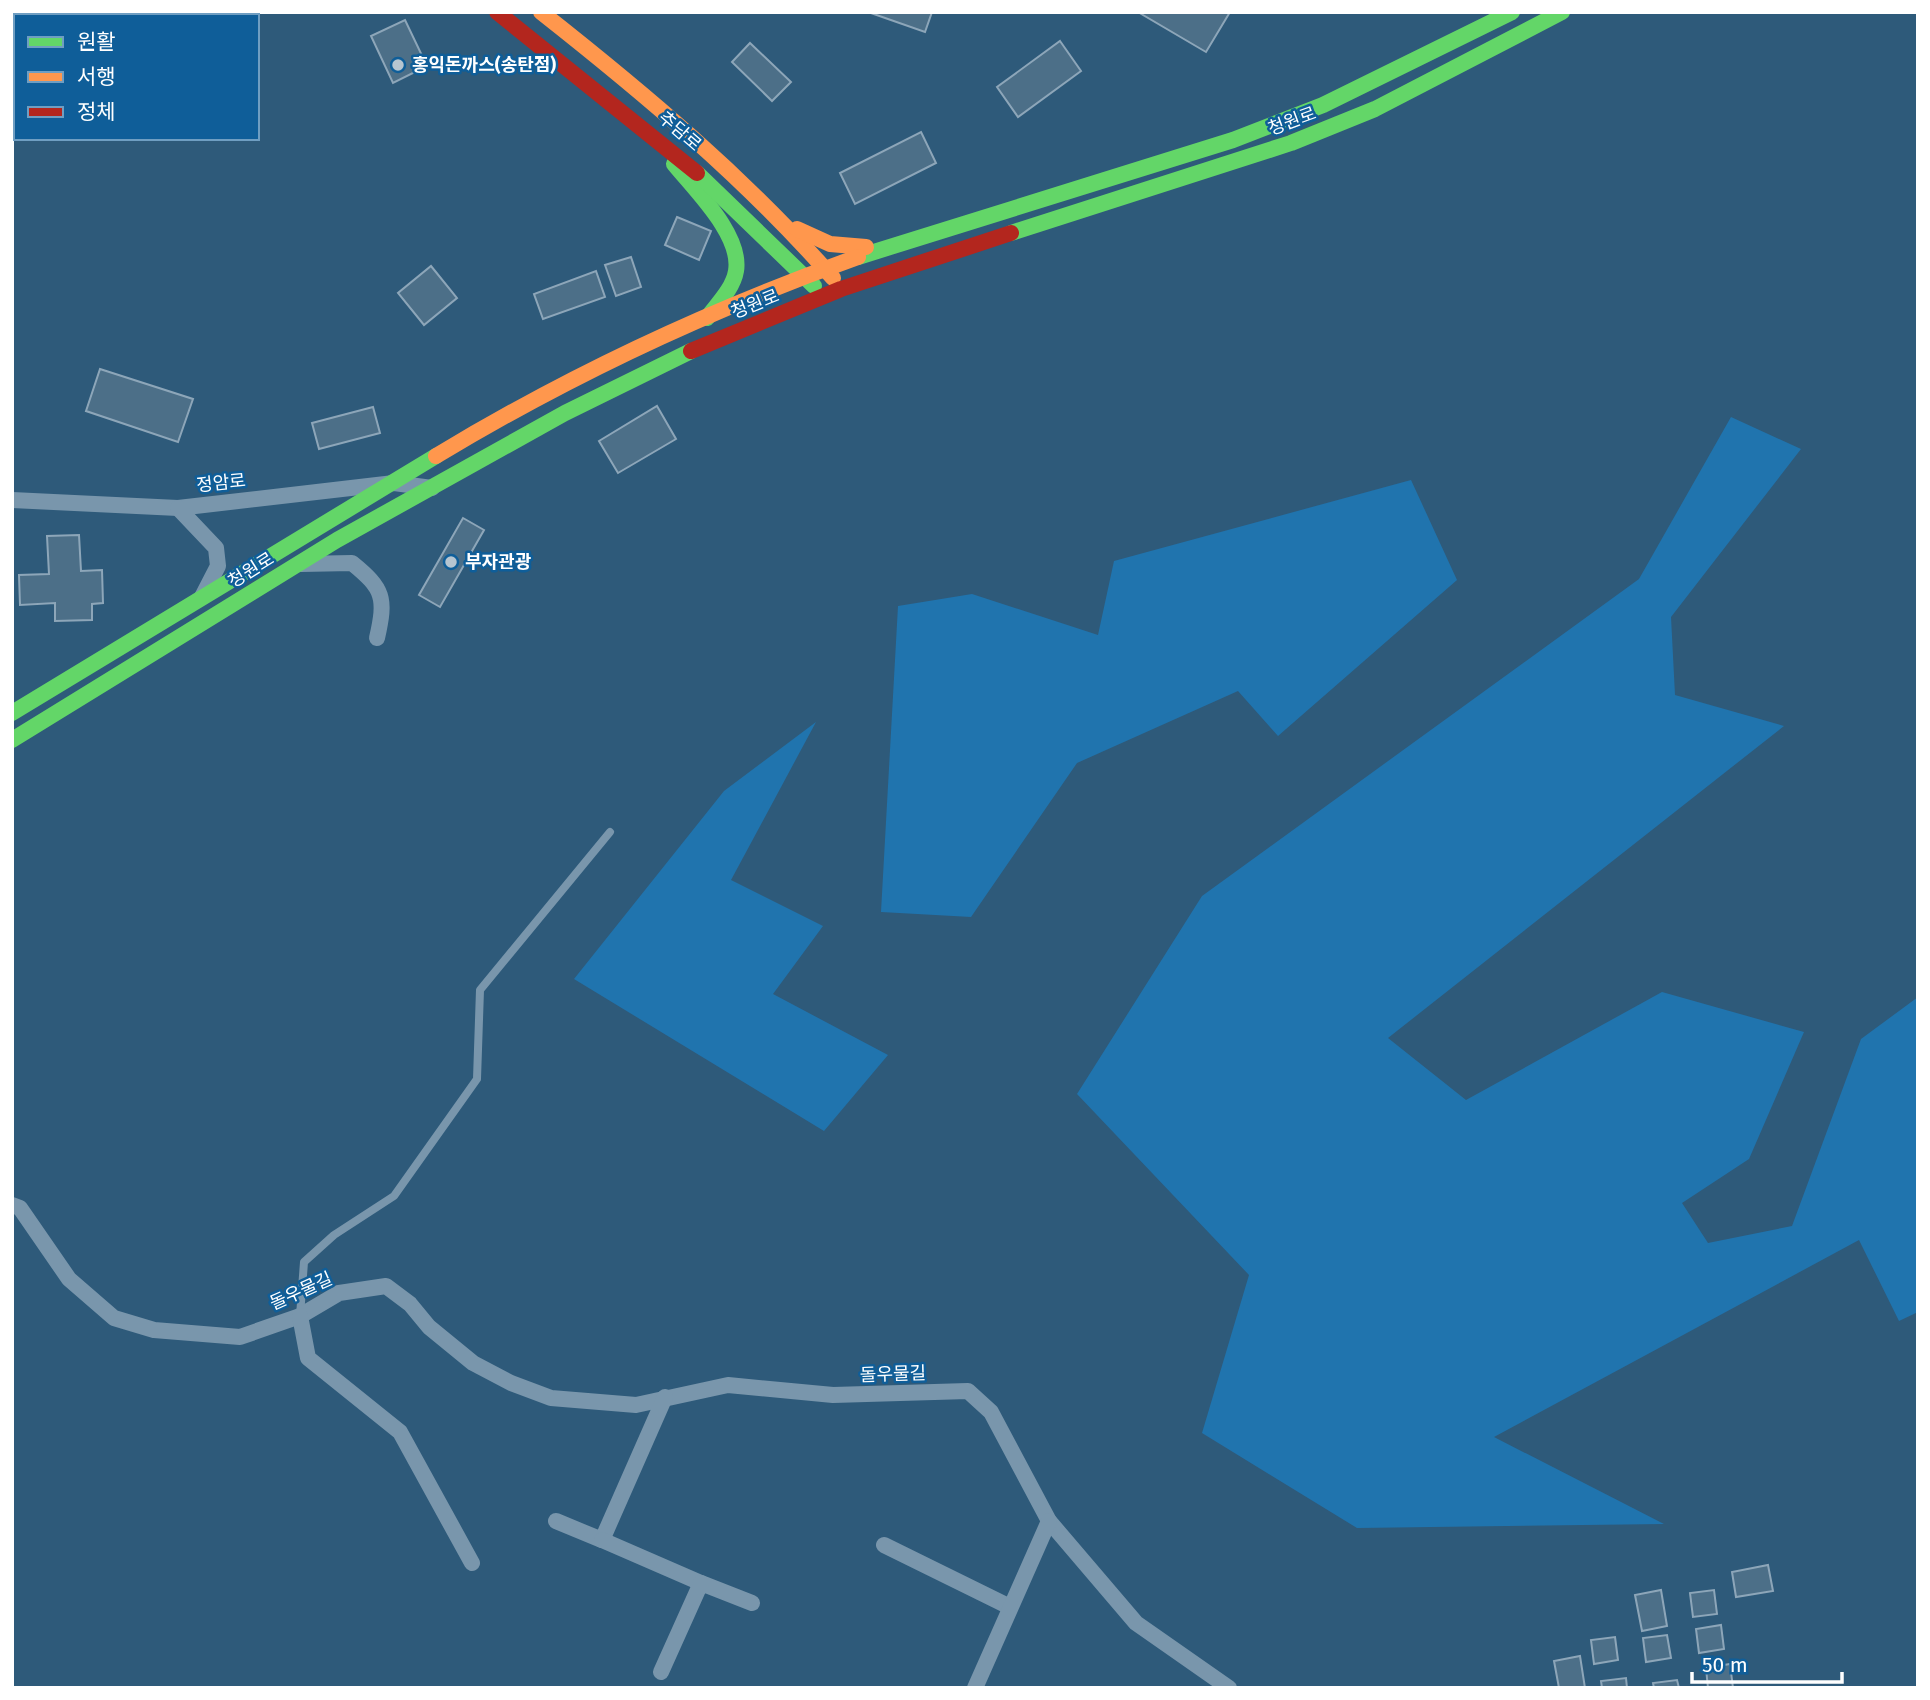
<svg xmlns="http://www.w3.org/2000/svg" width="1930" height="1700" viewBox="0 0 1930 1700" font-family="'Fira Sans','Noto Sans KR',sans-serif">
<style>
.green{fill:#2074ae}
.building{fill:#4c6f88;stroke:#8da6b9;stroke-width:2}
.lines{fill:none;stroke-linecap:round;stroke-linejoin:round}
.lane{stroke:#7996ac;stroke-width:8}
.street{stroke:#7996ac;stroke-width:16}
.fast{stroke:#63d668;stroke-width:16}
.slow{stroke:#ff974d;stroke-width:16}
.jam{stroke:#b3261e;stroke-width:16}
.poi-dot{fill:#b6c5d0;stroke:#0f5e99;stroke-width:2.5}
.labels{text-anchor:middle;stroke-width:5;stroke-linejoin:round;paint-order:stroke}
.poi-label{font-size:18px;font-weight:bold;fill:#fff;stroke:#0f5e99;text-anchor:start}
.street-label{font-size:18px;fill:#fff;stroke:#0f5e99}
</style>
<rect width="100%" height="100%" fill="#2e5a7a"/>
<!-- green -->
<g class="green">
<polygon points="1731,417 1801,449 1671,617 1675,695 1784,726 1388,1038 1466,1100 1662,992 1804,1032 1749,1159 1682,1203 1708,1243 1792,1226 1861,1039 1918,997 1918,1312 1899,1321 1859,1240 1494,1437 1664,1524 1357,1528 1202,1433 1249,1275 1077,1094 1202,896 1639,579"/>
<polygon points="1411,480 1457,580 1278,736 1238,691 1077,763 971,917 881,912 898,606 972,594 1098,635 1114,561"/>
<polygon points="816,722 731,880 823,926 773,994 888,1055 824,1131 574,979 724,791"/>
</g>
<!-- building -->
<g class="building">
<polygon points="868,12 932,12 925,32"/>
<polygon points="1138,12 1230,12 1206,52"/>
<polygon points="405,20 427,66 393,83 371,36"/>
<polygon points="1060,41 1081,71 1018,117 997,87"/>
<polygon points="750,43 791,82 772,101 732,62"/>
<polygon points="921,132 936,163 855,204 840,173"/>
<polygon points="677,217 711,231 699,260 665,245"/>
<polygon points="631,257 641,287 616,296 605,265"/>
<polygon points="431,266 457,298 424,325 398,293"/>
<polygon points="596,271 605,297 543,319 534,294"/>
<polygon points="100,369 193,399 178,442 86,411"/>
<polygon points="657,406 676,439 618,473 599,441"/>
<polygon points="373,407 380,433 319,449 312,423"/>
<polygon points="463,518 484,530 440,607 419,595"/>
<polygon points="79,535 81,571 102,570 103,603 92,604 92,620 55,621 55,603 20,605 19,575 49,574 47,536"/>
<polygon points="1768,1565 1773,1591 1736,1597 1732,1572"/>
<polygon points="1661,1590 1667,1626 1642,1631 1635,1595"/>
<polygon points="1714,1590 1717,1614 1693,1617 1690,1593"/>
<polygon points="1721,1625 1724,1649 1699,1653 1696,1629"/>
<polygon points="1667,1635 1671,1658 1646,1662 1643,1638"/>
<polygon points="1615,1637 1618,1660 1594,1664 1591,1640"/>
<polygon points="1580,1656 1585,1688 1559,1688 1554,1661"/>
<polygon points="1730,1664 1733,1688 1708,1688 1706,1668"/>
<polygon points="1626,1678 1627,1688 1602,1688 1601,1681"/>
<polygon points="1677,1680 1679,1688 1654,1688 1653,1683"/>
</g>
<g class="lines">
<!-- lane -->
<polyline class="lane" points="300,1316 304,1262 334,1235 394,1196 477,1079 480,990 610,832"/>
<!-- street -->
<g class="street">
<polyline points="12,500 178,508 394,483 432,488"/>
<polyline points="178,508 216,548 218,566 202,597"/>
<path d="M301,564L352,563C384,589 386,598 377,638"/>
<polyline points="12,1205 20,1208 69,1279 114,1318 154,1330 240,1337 300,1316 339,1293 386,1286 410,1304 429,1327 473,1363 511,1383 551,1398 636,1405 728,1385 833,1395 968,1391 991,1412 1049,1521 1136,1623 1229,1688"/>
<polyline points="300,1316 308,1358 400,1432 472,1563"/>
<polyline points="556,1521 602,1540 665,1397"/>
<polyline points="602,1540 701,1583"/>
<polyline points="884,1545 1010,1607"/>
<polyline points="661,1672 701,1583 752,1603"/>
<polyline points="975,1688 1049,1521"/>
</g>
<!-- fast -->
<g class="fast">
<path d="M674,164C695,190 742,235 736,271C733,289 717,304 707,318"/>
<polyline points="697,173 814,286"/>
<polyline points="1011,233 1291,143 1375,109 1562,12"/>
<polyline points="858,257 1233,140 1323,105 1512,12"/>
<polyline points="12,713 436,456"/>
<polyline points="12,740 337,540 565,413 691,351"/>
</g>
<!-- slow -->
<g class="slow">
<path d="M541,12C645,94 745,178 833,278"/>
<polyline points="797,229 830,244 866,247"/>
<path d="M436,456C570,375 711,309 858,257"/>
</g>
<!-- jam -->
<g class="jam">
<polyline points="497,12 697,173"/>
<polyline points="691,351 841,289 1011,233"/>
</g>
</g>
<!-- markers -->
<g class="poi-dot">
<circle cx="398" cy="65" r="7"/>
<circle cx="451" cy="562" r="7"/>
</g>
<g class="labels">
<!-- poi labels -->
<g class="poi-label">
<text x="412" y="71">홍익돈까스(송탄점)</text>
<text x="465" y="568">부자관광</text>
</g>
<!-- street labels -->
<g class="street-label">
<text transform="translate(1292 121) rotate(-20)" y="6">청원로</text>
<text transform="translate(680 131) rotate(41)" y="6">추담로</text>
<text transform="translate(755 304) rotate(-22)" y="6">청원로</text>
<text transform="translate(221 483) rotate(-6)" y="6">정암로</text>
<text transform="translate(251 570) rotate(-32)" y="6">청원로</text>
<text transform="translate(301 1291) rotate(-24)" y="6">돌우물길</text>
<text transform="translate(893 1374) rotate(-2)" y="6">돌우물길</text>
</g>
</g>
<!-- border -->
<rect width="1930" height="1700" fill="none" stroke="#ffffff" stroke-width="28"/>
<!-- legend -->
<rect x="14" y="14" width="245" height="126" fill="#0f5e99" stroke="#6f9ec2" stroke-width="2"/>
<rect x="28" y="37" width="35" height="10" fill="#63d668" stroke="#6f9ec2" stroke-width="2"/>
<text x="77" y="49" font-size="21" fill="#ffffff">원활</text>
<rect x="28" y="72" width="35" height="10" fill="#ff974d" stroke="#6f9ec2" stroke-width="2"/>
<text x="77" y="84" font-size="21" fill="#ffffff">서행</text>
<rect x="28" y="107" width="35" height="10" fill="#b3261e" stroke="#6f9ec2" stroke-width="2"/>
<text x="77" y="119" font-size="21" fill="#ffffff">정체</text>
<!-- scale -->
<path d="M1692 1672v10h150v-10" fill="none" stroke="#ffffff" stroke-width="3.5"/>
<text x="1702" y="1672" font-size="21" fill="#ffffff" stroke="#0f5e99" stroke-width="5" paint-order="stroke">50 m</text>
</svg>
